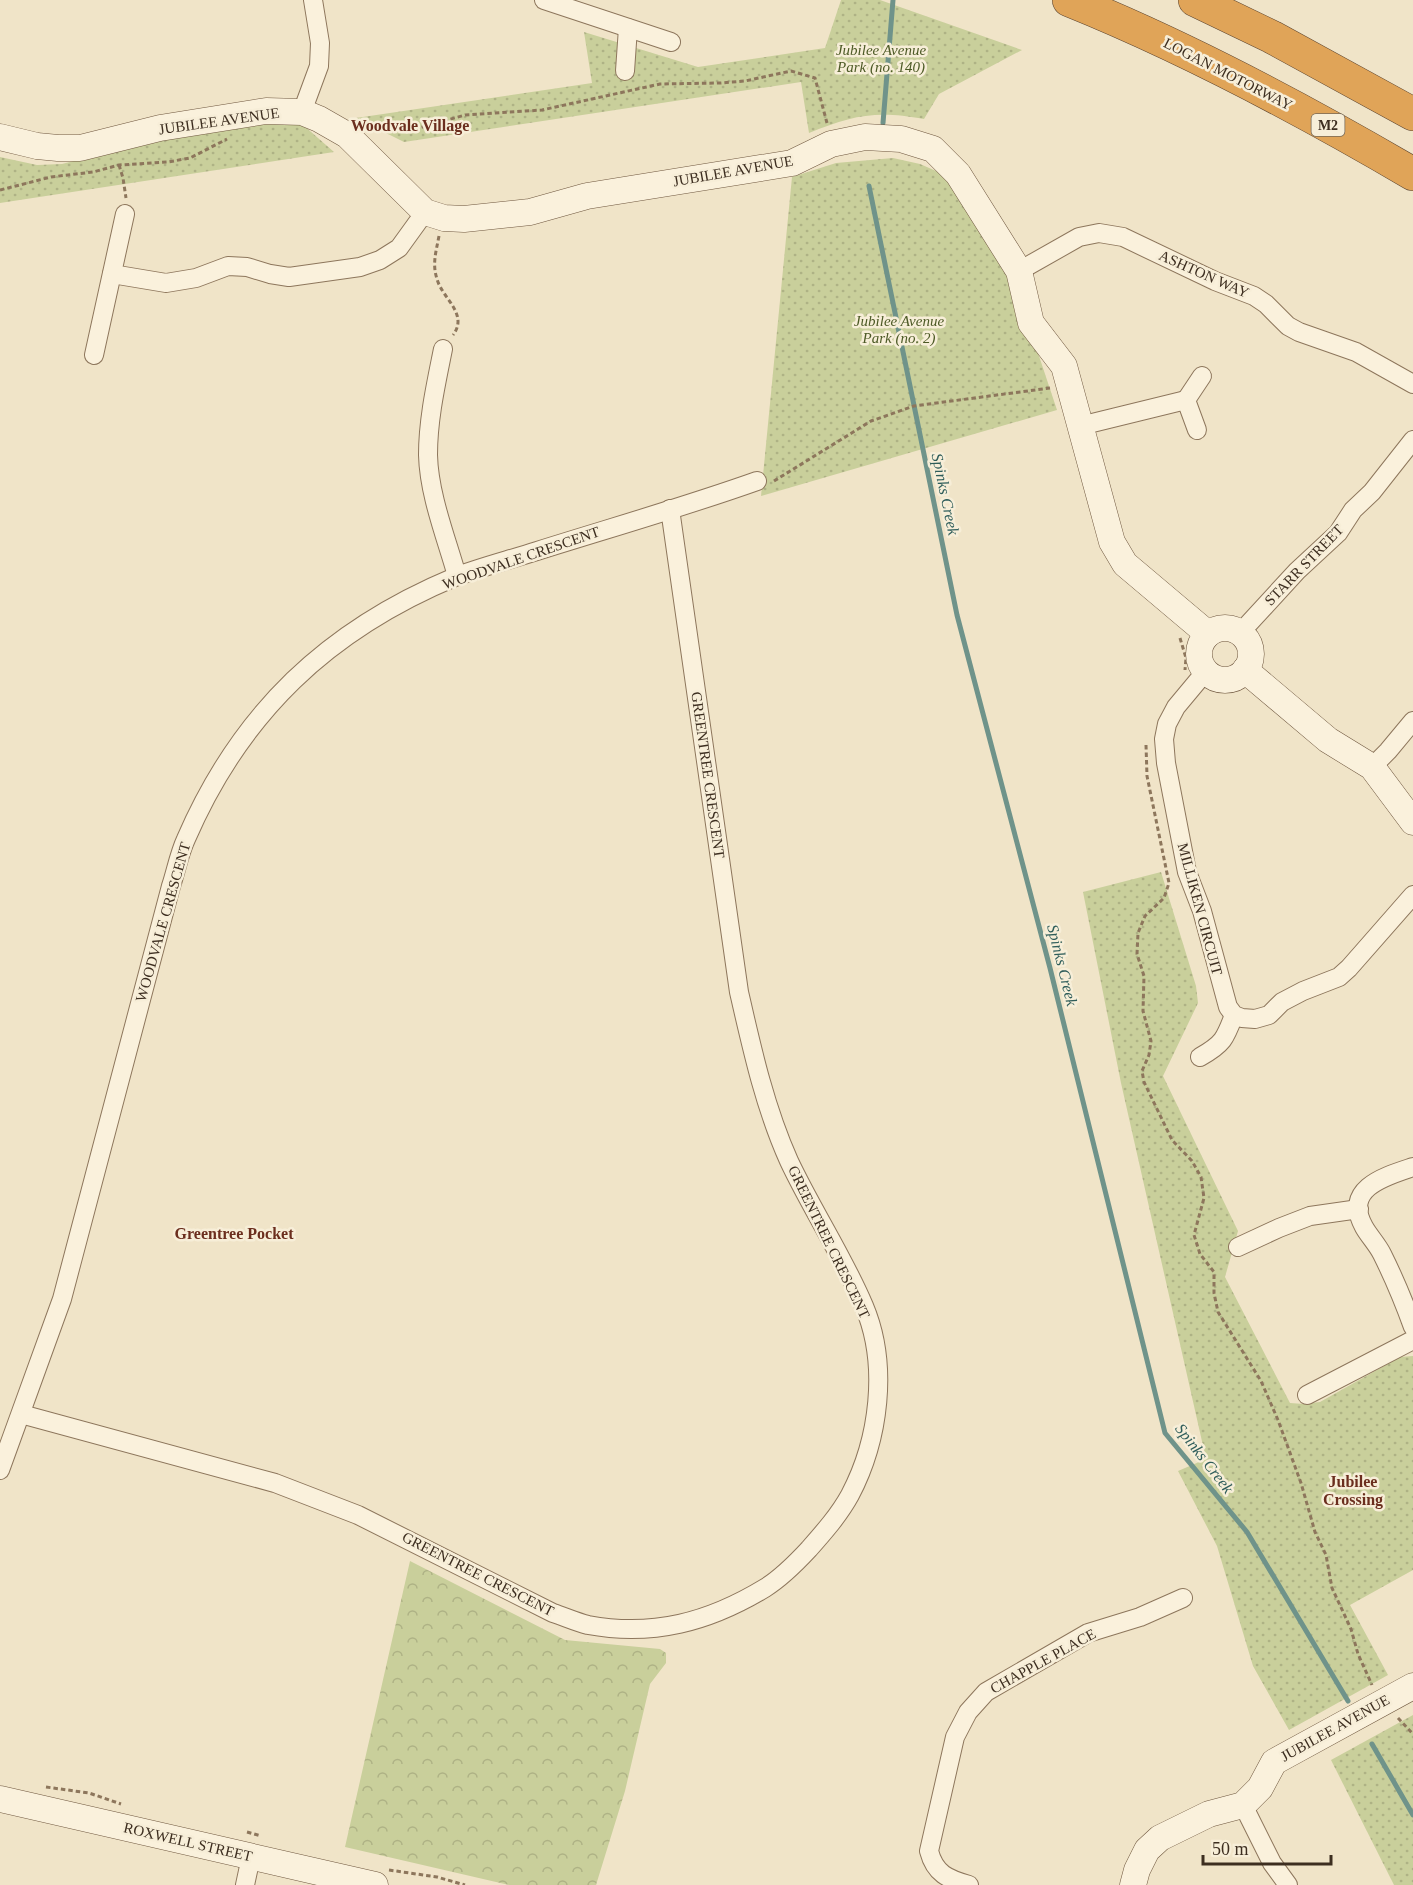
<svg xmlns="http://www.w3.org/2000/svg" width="1413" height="1885" viewBox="0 0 1413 1885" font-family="Georgia,serif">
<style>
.forest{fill:url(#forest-crowns)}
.park{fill:url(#park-dots)}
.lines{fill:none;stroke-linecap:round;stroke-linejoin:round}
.stream{stroke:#6f938a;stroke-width:5}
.street-casing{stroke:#8d765c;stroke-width:20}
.secondary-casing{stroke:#6f573f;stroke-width:27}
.highway-casing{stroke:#5b4430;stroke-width:34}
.path{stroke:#8d765c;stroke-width:3;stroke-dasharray:4.5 3;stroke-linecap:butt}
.street{stroke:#faf1dc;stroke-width:18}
.secondary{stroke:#faf1dc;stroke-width:26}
.highway{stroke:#e0a458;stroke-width:33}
.labels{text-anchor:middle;stroke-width:5;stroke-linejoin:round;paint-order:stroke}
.shield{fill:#f7eed8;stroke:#756857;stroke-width:1.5}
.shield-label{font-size:14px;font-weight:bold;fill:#3d2e20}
.park-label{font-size:15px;font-style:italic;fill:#4d5a26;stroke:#f7eed8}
.street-label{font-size:15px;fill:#3d2e20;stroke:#f7eed8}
.neighbourhood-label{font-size:16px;font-weight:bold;fill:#6b2e1e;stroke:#f7eed8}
.water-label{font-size:16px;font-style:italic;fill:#2f5d5a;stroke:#f7eed8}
</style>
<defs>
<pattern id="forest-crowns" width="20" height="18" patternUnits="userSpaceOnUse" patternTransform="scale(1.5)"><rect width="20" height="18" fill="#c9cf9b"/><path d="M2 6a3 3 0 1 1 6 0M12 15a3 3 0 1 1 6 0" fill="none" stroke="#aeb285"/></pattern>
<pattern id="park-dots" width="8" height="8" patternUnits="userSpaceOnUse" patternTransform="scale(1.5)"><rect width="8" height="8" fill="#c9cf9b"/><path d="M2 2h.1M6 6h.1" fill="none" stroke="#aeb285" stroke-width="1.8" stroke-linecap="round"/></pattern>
</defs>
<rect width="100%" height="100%" fill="#f0e4c8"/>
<!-- forest -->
<polygon class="forest" points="410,1561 565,1640 660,1649 666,1653 666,1663 650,1684 625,1791 596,1885 509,1885 345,1847"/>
<!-- park -->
<g class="park">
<path d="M841,0H880L1022,50L939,94L924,119C877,110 852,115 809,133L801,82L404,142L356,118L592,83L584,32L698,67L825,48Z"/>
<polygon points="285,121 302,124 334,152 0,203 0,157 37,165 62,164 166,137"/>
<polygon points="893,158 920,164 943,174 1011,272 1057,410 761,496 792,177 836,163"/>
<polygon points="1161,872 1196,986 1198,1003 1163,1076 1238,1231 1225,1277 1290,1403 1304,1404 1320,1402 1400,1357 1413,1356 1413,1570 1350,1605 1388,1675 1289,1730 1253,1666 1217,1546 1178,1471 1206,1459 1121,1083 1083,892"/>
<polygon points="1413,1715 1413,1885 1394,1885 1331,1760"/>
</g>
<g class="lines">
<!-- stream -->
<g class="stream">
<polyline points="883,123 893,0"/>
<polyline points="869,186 957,615 1050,968 1165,1433 1247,1532 1348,1701"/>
<polyline points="1372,1744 1413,1815"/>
</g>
<!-- street casing -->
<g class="street-casing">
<g id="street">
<polyline points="544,0 671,42"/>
<polyline points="625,71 628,28"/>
<polyline points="302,112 319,66 320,43 313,0"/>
<polyline points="1019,271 1079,237 1099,233 1123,237 1215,281 1254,296 1266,304 1288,326 1299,332 1356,352 1413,384"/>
<polyline points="112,274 166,283 196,278 228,266 247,267 270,274 289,277 360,267 380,260 399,248 425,212"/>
<path d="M443,349C436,384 428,419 428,455C429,495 446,537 457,576"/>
<polyline points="94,355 125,214"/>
<polyline points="1080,426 1186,400"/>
<polyline points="1197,430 1186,400 1202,376"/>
<polyline points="1240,633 1297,571 1338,533 1353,510 1372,492 1413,440"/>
<polyline points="1206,671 1176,707 1167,724 1164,739 1166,763 1187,872 1202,911 1228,1007 1234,1015 1242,1018 1255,1019 1269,1015 1282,1002 1303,991 1339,977 1349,968 1413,895"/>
<polyline points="1372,767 1388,751 1413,721"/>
<path d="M1200,1057C1223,1044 1225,1039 1234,1015"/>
<path d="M1413,1167C1386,1176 1342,1188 1364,1227C1369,1236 1377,1244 1382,1254C1394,1278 1404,1302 1413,1327"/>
<polyline points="1238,1247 1279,1228 1310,1216 1359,1209"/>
<polyline points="1307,1395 1413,1340"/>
<path d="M21,1414L275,1483L358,1515L553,1613C565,1617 576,1622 588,1625C653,1637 709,1622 765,1588C781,1578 796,1563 809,1549C824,1532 839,1515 850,1495C879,1440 889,1365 864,1306C843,1256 812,1210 789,1161C765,1108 752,1049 739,992L670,509"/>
<path d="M0,1470L62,1299L171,886C176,871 179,854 186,839C241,712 328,630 455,577C481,567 509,560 537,551C610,528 684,507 757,481"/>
<polyline points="1243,1805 1272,1863 1288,1885"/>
<polyline points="245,1885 251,1857"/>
<path d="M969,1885C948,1879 935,1874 929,1851L955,1737L968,1712L986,1692L1088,1633L1140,1617L1183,1598"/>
</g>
</g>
<!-- secondary casing -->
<g class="secondary-casing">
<g id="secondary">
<polyline points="0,137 37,146 58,148 80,148 160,128 266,111 302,112 319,119 347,135 425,212 444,218 464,219 530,212 587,196 792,163 831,144 865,137 901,139 933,149 958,174 1019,271 1031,323 1064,366 1112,542 1125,564 1208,634"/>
<circle cx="1225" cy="654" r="26"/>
<polyline points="1245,670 1328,740 1372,767 1413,822"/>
<polyline points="0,1799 375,1885"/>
<polyline points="1133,1885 1137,1870 1147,1850 1160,1838 1209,1814 1243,1805 1260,1788 1274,1762 1413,1686"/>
</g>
</g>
<!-- highway casing -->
<g class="highway-casing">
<g id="highway">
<path d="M1069,0C1188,48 1302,109 1413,174"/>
<polyline points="1195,0 1272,37 1413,114"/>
</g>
</g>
<!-- path -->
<g class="path">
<polyline points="370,127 398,132 419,128 465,115 542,110 660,84 721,83 745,81 791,71 815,78 827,123"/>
<polyline points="119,165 123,178 126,198"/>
<polyline points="0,190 51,177 93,172 119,165 168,162 190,158 227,139"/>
<path d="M439,236C436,252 432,264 437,279C442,298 469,314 453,335"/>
<polyline points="774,481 871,421 914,406 1050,388"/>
<polyline points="1180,638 1186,658 1185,670"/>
<polyline points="1146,745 1147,776 1169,883 1164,898 1145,916 1138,933 1137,954 1144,976 1143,1011 1151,1041 1149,1055 1142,1071 1144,1082 1172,1140 1192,1161 1201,1177 1204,1198 1194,1235 1200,1254 1214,1272 1214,1293 1218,1312 1261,1381 1278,1420 1301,1483 1315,1532 1326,1555 1332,1588 1351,1629 1358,1654 1372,1685"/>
<polyline points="1398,1718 1413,1734"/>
<polyline points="46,1787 89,1793 121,1804"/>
<polyline points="247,1832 261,1836"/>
<polyline points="389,1870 437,1877 465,1885"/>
</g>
<!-- street -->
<use href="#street" class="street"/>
<!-- secondary -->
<use href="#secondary" class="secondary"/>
<!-- highway -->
<use href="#highway" class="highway"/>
</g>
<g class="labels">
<!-- shield labels -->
<rect class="shield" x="1311.5" y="114" width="33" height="22" rx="4.5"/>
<g class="shield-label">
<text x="1328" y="130">M2</text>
</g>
<!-- park labels -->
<g class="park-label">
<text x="881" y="55">Jubilee Avenue<tspan x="881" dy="17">Park (no. 140)</tspan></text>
<text x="899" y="326">Jubilee Avenue<tspan x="899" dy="17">Park (no. 2)</tspan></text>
</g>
<!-- street labels -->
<g class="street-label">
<text transform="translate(1228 74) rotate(27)" y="5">LOGAN MOTORWAY</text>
<text transform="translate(219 121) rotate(-8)" y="5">JUBILEE AVENUE</text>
<text transform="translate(733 171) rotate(-10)" y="5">JUBILEE AVENUE</text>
<text transform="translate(1204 274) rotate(24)" y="5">ASHTON WAY</text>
<text transform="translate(521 558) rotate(-19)" y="5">WOODVALE CRESCENT</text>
<text transform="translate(1304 565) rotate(-46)" y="5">STARR STREET</text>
<text transform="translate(708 775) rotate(82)" y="5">GREENTREE CRESCENT</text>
<text transform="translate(1200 909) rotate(75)" y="5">MILLIKEN CIRCUIT</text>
<text transform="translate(163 922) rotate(-74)" y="5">WOODVALE CRESCENT</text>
<text transform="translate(829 1242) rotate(64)" y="5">GREENTREE CRESCENT</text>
<text transform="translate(478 1574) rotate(27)" y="5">GREENTREE CRESCENT</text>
<text transform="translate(1043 1661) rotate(-29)" y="5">CHAPPLE PLACE</text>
<text transform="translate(1335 1728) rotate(-29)" y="5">JUBILEE AVENUE</text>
<text transform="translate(188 1842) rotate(13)" y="5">ROXWELL STREET</text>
</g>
<!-- neighbourhood labels -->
<g class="neighbourhood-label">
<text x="410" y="131">Woodvale Village</text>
<text x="234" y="1239">Greentree Pocket</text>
<text x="1353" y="1487">Jubilee<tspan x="1353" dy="18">Crossing</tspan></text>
</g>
<!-- water labels -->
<g class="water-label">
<text transform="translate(946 494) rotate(78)" y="6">Spinks Creek</text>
<text transform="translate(1063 965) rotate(76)" y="6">Spinks Creek</text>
<text transform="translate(1205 1458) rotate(52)" y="6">Spinks Creek</text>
</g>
</g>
<!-- scale -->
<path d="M1203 1855v9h128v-9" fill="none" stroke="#3d2e20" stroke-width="3"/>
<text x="1212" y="1855" font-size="18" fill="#3d2e20" stroke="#f7eed8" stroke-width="4.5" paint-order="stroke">50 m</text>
</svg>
